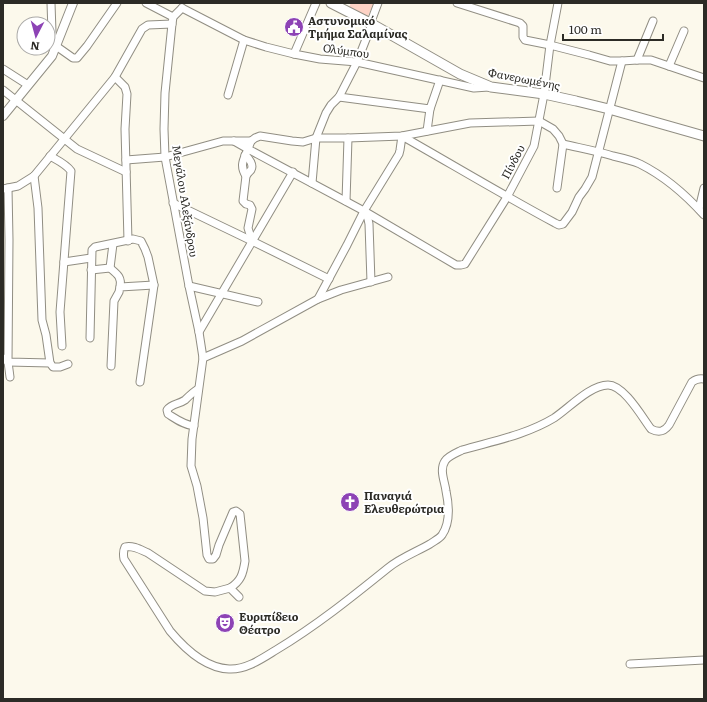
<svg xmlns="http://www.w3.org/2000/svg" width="707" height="702" viewBox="0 0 707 702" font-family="Literata,serif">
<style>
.green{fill:#fed3c5}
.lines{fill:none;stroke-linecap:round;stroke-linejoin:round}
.minor-casing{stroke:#918e83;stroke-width:9}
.tertiary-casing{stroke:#918e83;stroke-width:10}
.secondary-casing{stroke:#918e83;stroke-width:11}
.minor{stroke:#fff;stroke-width:7}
.tertiary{stroke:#fff;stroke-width:8}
.secondary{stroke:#fff;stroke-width:9}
.labels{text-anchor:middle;stroke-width:4;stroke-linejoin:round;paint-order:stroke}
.poi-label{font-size:11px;font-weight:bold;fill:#2c2b26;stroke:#fff;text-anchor:start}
.street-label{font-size:11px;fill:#2c2b26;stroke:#fff}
</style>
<rect width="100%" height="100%" fill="#fcf9ec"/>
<!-- green -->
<polygon class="green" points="351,3 374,3 368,16 349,7"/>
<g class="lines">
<!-- minor casing -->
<g class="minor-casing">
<g id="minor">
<polyline points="51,3 52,32 54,50"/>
<polyline points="146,3 173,17"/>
<polyline points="457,3 520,23 523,26 523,37 525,40 550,45 589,55 610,61 622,61 637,60 651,60 704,78"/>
<path d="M182,8L173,17L172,24L165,93L164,129L165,157L189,286L199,332L203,358L192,439L191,466L197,486L203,518L207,555L209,559H213L216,555L219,545L233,512L236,511L240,514L245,561C243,574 241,581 230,588"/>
<polyline points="182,8 244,40 266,47 294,54 320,59 357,62 474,88 489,87"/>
<polyline points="56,46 73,58 77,58 87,46 117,3"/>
<polyline points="294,54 316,3"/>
<polyline points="637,60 653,21"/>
<polyline points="669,66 684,31"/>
<polyline points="3,69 28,85"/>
<polyline points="115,77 125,87 127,94 125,129 128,241"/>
<polyline points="3,90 77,149 126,172"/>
<polyline points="228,95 244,40"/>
<polyline points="339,97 430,109 440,80"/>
<polyline points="427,131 430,109"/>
<path d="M234,141L248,149C244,159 239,165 246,176L243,201L246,204L250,205L252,209L248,228L252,241"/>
<polyline points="251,141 255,138 260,136 292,141 303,142 316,138 348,138 402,136 470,123 539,121 553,129 559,136 563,144 557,188"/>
<path d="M563,144C580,148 597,151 613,156C622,158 631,160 640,164C664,176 686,195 704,215"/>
<path d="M245,155C249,158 254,165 251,170C249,172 247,174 246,176"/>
<path d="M50,156C57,160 66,164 71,171L60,312L62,346"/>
<polyline points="126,160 165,157 223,141 251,141 248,149 364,211 456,265 461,265 465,264 507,197 534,146 544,94 550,45 558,3"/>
<polyline points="34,176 38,208 42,320 46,335 50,363"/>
<polyline points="312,183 316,138 326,113 331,105 339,97 357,62 372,24 372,19 378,3"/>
<polyline points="8,188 9,240 8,362 10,377"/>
<polyline points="3,189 18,186 34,176 115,77 142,29 148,25 172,24"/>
<polyline points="346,201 348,138"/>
<polyline points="173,203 252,241 329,279"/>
<polyline points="699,209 704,188"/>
<polyline points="365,211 368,219 369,224 371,282"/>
<polyline points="64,262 91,258"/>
<polyline points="110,268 113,244"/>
<path d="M91,270L110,268C117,274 122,277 120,287"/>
<polyline points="189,286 258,302"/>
<polyline points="318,299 341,290 388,277"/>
<polyline points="199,332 293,172"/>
<polyline points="90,338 92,250 95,247 133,239 141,241 145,249 148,257 154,285 140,382"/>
<polyline points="3,358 8,362 50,363 53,367 60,367 68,364"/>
<path d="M203,358L242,341L318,299L347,245L364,211L399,154L400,150L402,136C453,165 503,195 555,223L559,225L563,224L572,212L579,197L585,189L592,177L622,61"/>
<polyline points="111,366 114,301 119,292 120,287 154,285"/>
<path d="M194,426C184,425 176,419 168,414L167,410C172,403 178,405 185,400C189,396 193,392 198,389"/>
<path d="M239,597L230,588L215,592L205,591L148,553C141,550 133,545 125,547C123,551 123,554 124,559L170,631C185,649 205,668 229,669C246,670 263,658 276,650C316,626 352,597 388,568C400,558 416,552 430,544C434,541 439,539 442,535C451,522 449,505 446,491C445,482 439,470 445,461C448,456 456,453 462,450C493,441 526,435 554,418C568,409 590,385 608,385C624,385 642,417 651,429C659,433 664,432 669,425L692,382C696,379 699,378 704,379"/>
<polyline points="630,664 704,660"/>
</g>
</g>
<!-- tertiary casing -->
<g class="tertiary-casing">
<polyline id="tertiary" points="3,116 52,56 73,3"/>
</g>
<!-- secondary casing -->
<g class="secondary-casing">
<polyline id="secondary" points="331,3 372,24 460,74 491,87 544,94 576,101 609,109 704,136"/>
</g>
<!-- minor -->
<use href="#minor" class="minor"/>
<!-- tertiary -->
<use href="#tertiary" class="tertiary"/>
<!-- secondary -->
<use href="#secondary" class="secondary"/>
</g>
<!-- icons -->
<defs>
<g id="civic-disc" transform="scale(1)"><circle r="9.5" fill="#8d43b5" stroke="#fff"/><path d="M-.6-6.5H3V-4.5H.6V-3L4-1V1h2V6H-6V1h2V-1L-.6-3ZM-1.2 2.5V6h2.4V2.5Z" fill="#fff"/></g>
<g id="church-disc" transform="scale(1)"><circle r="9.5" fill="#8d43b5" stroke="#fff"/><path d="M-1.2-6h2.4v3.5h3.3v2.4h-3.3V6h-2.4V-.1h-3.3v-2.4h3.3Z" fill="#fff"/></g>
<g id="theatre-disc" transform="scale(1)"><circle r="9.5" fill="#8d43b5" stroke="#fff"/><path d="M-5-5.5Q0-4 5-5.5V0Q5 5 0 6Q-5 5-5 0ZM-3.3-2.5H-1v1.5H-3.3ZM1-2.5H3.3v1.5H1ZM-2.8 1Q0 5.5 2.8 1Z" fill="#fff"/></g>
</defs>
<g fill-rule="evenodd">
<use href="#civic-disc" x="294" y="27"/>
<use href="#church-disc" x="350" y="502"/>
<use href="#theatre-disc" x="225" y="623"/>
</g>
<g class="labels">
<!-- poi labels -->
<g class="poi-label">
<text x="308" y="25">Αστυνομικό<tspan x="308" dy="13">Τμήμα Σαλαμίνας</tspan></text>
<text x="364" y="500">Παναγιά<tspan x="364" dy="13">Ελευθερώτρια</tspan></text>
<text x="239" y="621">Ευριπίδειο<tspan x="239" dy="13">Θέατρο</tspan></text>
</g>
<!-- street labels -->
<g class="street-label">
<text transform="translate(346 51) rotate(8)" y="4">Ολύμπου</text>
<text transform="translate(524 79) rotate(11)" y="4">Φανερωμένης</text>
<text transform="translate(513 162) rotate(-62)" y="4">Πίνδου</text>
<text transform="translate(185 201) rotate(81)" y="4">Μεγάλου Αλεξάνδρου</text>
</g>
</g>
<!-- border -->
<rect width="707" height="702" fill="none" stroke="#2c2b26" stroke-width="8"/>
<!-- north arrow -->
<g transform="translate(36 36) rotate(186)"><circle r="19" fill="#ffffff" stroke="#abaaa8"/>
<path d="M0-3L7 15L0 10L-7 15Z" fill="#8d43b5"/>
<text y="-6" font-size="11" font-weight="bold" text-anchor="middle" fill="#2c2b26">N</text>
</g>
<!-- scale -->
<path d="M563 34v6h100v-6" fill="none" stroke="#2c2b26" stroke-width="2"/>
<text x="569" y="34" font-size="12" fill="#2c2b26" stroke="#ffffff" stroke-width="3" paint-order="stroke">100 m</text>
</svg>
